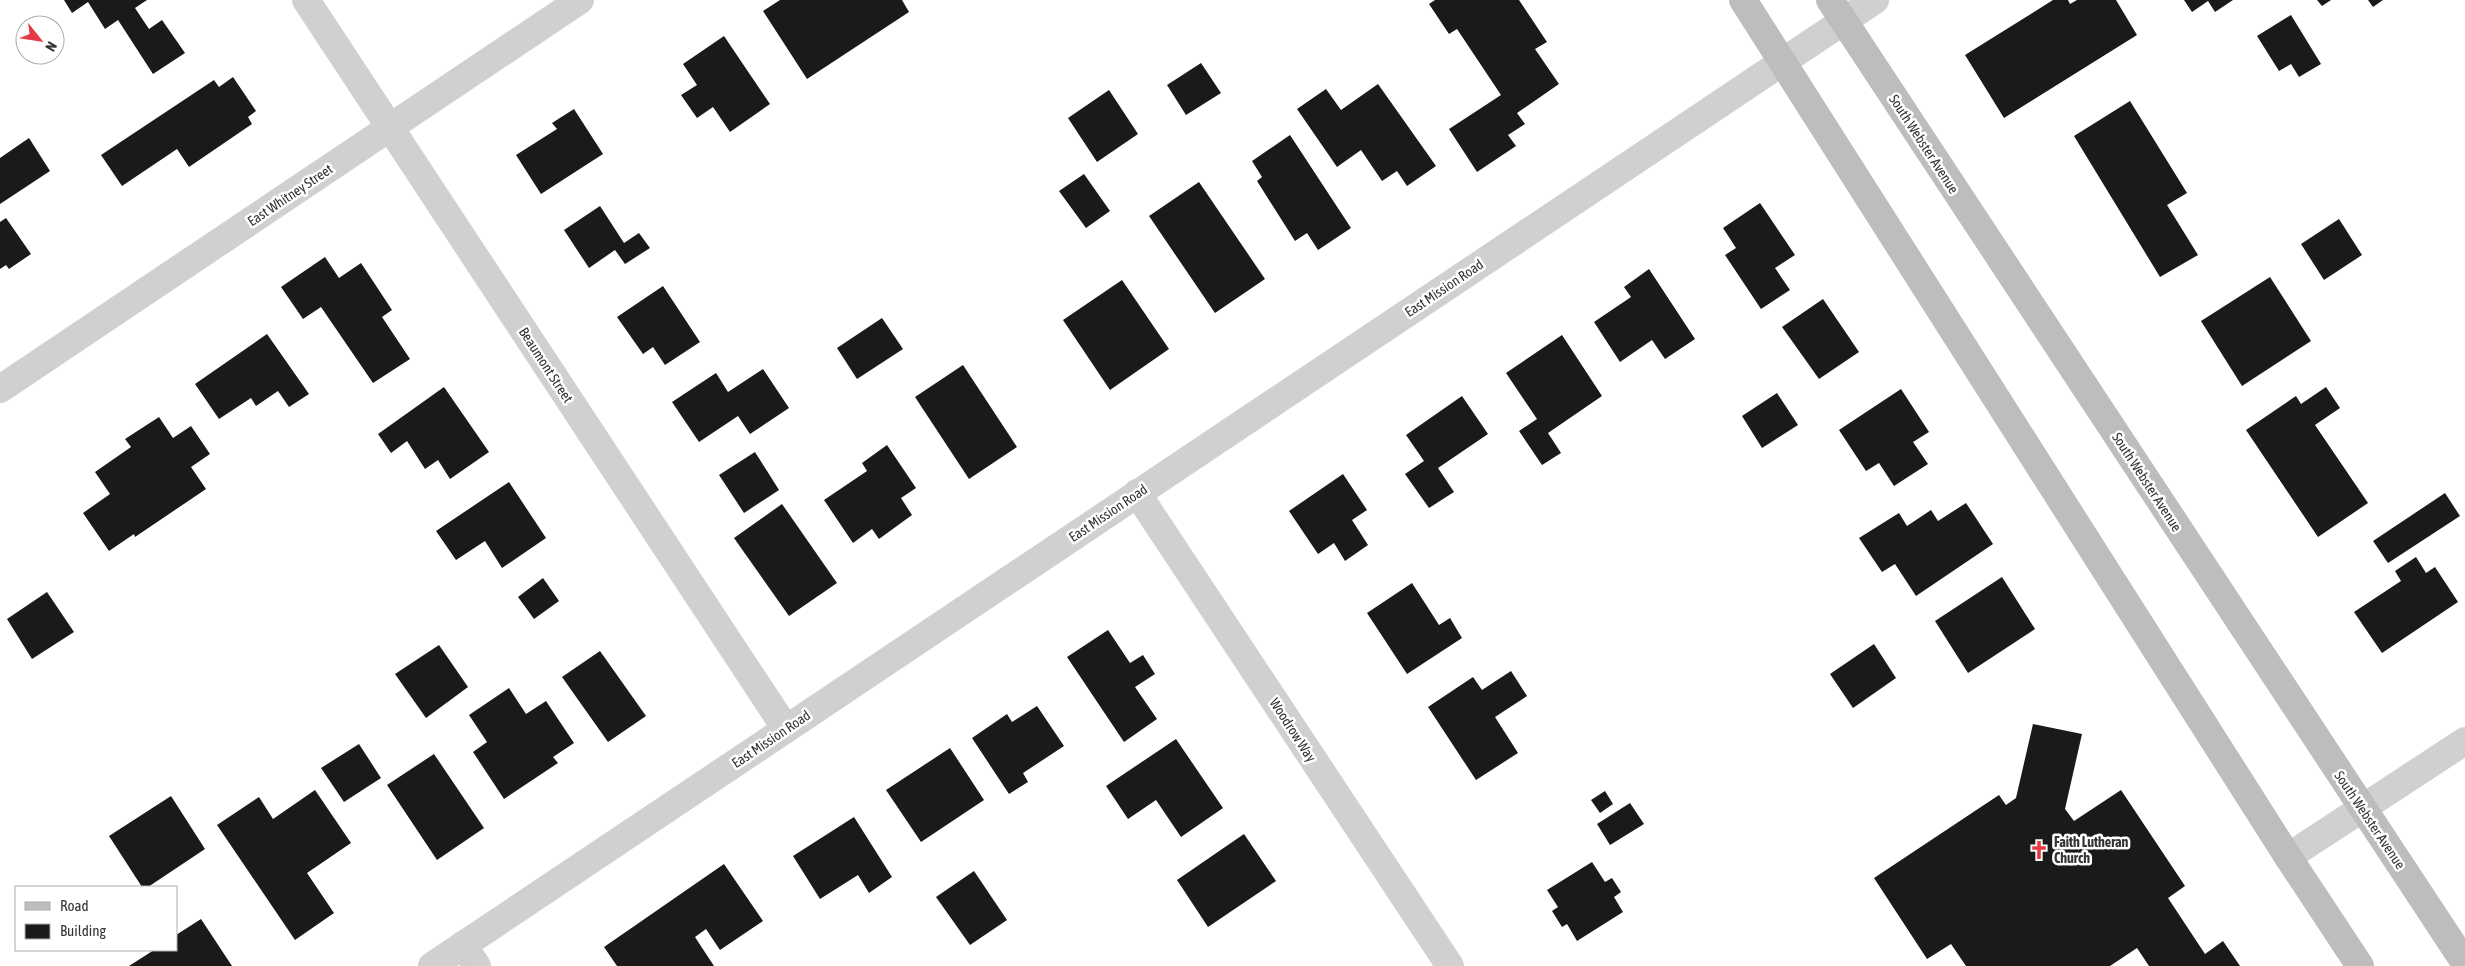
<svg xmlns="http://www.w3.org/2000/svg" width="2465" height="966" viewBox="0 0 2465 966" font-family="'Asap Condensed',sans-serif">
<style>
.building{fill:#1a1a1a}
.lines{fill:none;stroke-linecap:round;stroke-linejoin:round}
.minor{stroke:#d0d0d0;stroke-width:28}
.secondary{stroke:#bdbdbd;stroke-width:28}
.labels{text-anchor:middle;stroke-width:5;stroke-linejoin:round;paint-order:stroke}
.street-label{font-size:14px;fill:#333;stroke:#fff}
.poi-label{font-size:14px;font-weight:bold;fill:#333;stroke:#fff;text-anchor:start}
</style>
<rect width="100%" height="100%" fill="#fff"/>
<!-- building -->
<g class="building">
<polygon points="64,0 147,0 135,8 149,29 162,20 185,53 153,74 118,20 105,29 88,2 72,13"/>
<polygon points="780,0 902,0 909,12 807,79 763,11"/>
<polygon points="1435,0 1519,0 1547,42 1535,49 1559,84 1517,113 1525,124 1508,135 1516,146 1477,172 1449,129 1501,95 1457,29 1449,34 1429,4"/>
<polygon points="2053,0 2068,0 2070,4 2077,0 2116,0 2137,35 2004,118 1965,55"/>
<polygon points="2184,0 2233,0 2215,12 2208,1 2192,12"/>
<polygon points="2317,0 2331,0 2322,6"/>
<polygon points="2368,0 2383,0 2373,7"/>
<polygon points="2291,15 2321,64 2299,77 2291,64 2279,71 2257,36"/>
<polygon points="724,36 770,104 730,132 713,107 697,118 681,95 697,85 683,64"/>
<polygon points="1201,63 1221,93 1186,115 1167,85"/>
<polygon points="233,77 256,111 248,117 252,124 189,167 177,149 122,186 101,155 214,80 219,87"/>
<polygon points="1378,84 1436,166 1407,186 1397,171 1382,181 1361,150 1337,167 1297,109 1326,89 1341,110"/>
<polygon points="1109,90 1138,134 1097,162 1068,118"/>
<polygon points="2130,101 2187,193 2167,205 2198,255 2160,277 2074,136"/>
<polygon points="574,109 603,154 541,194 516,155 557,129 552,123"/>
<polygon points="1290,135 1351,228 1318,250 1307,233 1295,241 1257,181 1262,177 1252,161"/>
<polygon points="29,138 50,171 0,204 0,158"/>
<polygon points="1084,174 1110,211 1086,228 1059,191"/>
<polygon points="1199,182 1265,279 1215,313 1149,216"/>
<polygon points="1760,203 1795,255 1775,268 1790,290 1761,309 1725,255 1736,248 1723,228"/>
<polygon points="600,206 624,243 639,233 650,248 625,264 615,250 589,268 564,230"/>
<polygon points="6,218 31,254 9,269 6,265 0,269 0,222"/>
<polygon points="2339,219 2362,255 2324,280 2301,244"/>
<polygon points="325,257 339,278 361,263 392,310 382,317 410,359 373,383 321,307 303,319 281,287"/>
<polygon points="1649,269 1695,339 1665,359 1652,340 1620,362 1594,322 1631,297 1624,287"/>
<polygon points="2270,277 2311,341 2242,386 2201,321"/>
<polygon points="1122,280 1169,349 1110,390 1063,320"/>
<polygon points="663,286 700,342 665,365 653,347 643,354 617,317"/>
<polygon points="1823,299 1859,352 1819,379 1782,327"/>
<polygon points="882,318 903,349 857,379 837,348"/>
<polygon points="267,334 309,394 289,407 278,391 256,406 251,398 219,419 195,384"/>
<polygon points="1562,335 1602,396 1548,433 1561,453 1542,465 1519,431 1537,419 1506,373"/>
<polygon points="963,365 1017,447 969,479 915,397"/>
<polygon points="763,369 789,408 750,434 738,416 699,442 672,402 716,373 728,392"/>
<polygon points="444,387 489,452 450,479 438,460 425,469 407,441 391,453 378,434"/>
<polygon points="2326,387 2340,408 2315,425 2368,503 2318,537 2246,430 2296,396 2301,404"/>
<polygon points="1901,389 1929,432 1913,442 1928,464 1894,486 1879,463 1866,471 1839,430"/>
<polygon points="1777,393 1798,425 1762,448 1742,416"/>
<polygon points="1462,396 1488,434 1438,468 1454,492 1429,508 1405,474 1424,461 1406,435"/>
<polygon points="159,417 173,438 191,426 210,454 191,467 206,489 135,537 134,534 109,551 83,513 110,494 95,472 131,447 125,439"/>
<polygon points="887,445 916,488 901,498 912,515 879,539 872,529 853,543 824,500 867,471 862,463"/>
<polygon points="755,452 779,490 744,513 719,475"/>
<polygon points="1343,474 1367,510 1352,520 1368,545 1345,561 1334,543 1318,554 1289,511"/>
<polygon points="509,482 546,538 502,568 485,541 456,560 436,531"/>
<polygon points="2445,493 2460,516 2388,563 2373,541"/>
<polygon points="1966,503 1993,544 1916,596 1895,564 1882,572 1859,538 1899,513 1907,526 1931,510 1938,521"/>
<polygon points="782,504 837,583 789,616 734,538"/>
<polygon points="2416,557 2426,573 2435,567 2458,602 2382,653 2354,612 2401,581 2395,571"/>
<polygon points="2002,577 2035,629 1968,673 1935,621"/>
<polygon points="543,578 559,601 534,619 518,597"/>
<polygon points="1412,583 1439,625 1450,618 1462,638 1407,674 1367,613"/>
<polygon points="47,592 74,632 32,659 7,619"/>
<polygon points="1108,630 1130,663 1143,655 1155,674 1135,687 1157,719 1124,742 1067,657"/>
<polygon points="1874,644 1896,678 1853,708 1830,674"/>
<polygon points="439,645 468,687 426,718 395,674"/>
<polygon points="600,651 646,716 608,742 562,677"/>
<polygon points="1511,671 1527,696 1495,717 1518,753 1476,780 1428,707 1473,677 1482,690"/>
<polygon points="509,688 526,714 546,701 574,743 553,757 558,763 504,799 473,752 487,742 469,715"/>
<polygon points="1037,706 1064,746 1023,773 1028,782 1009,794 972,738 1007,714 1012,722"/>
<polygon points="2033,724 2082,734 2065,809 2074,821 2121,790 2185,886 2168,898 2205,954 2223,941 2240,966 2149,966 2137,948 2110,966 1966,966 1951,944 1927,959 1874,878 1999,795 2006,805 2016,798"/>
<polygon points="1176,739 1223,808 1181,837 1156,800 1128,819 1106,786"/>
<polygon points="359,744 381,778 344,802 321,768"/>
<polygon points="950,748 984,800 921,842 886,790"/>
<polygon points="434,754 484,828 437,860 387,785"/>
<polygon points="315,790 351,843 307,873 334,913 295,940 217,825 259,797 273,819"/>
<polygon points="1605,791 1613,804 1600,813 1591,800"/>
<polygon points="171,796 205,849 148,887 142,887 109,836"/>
<polygon points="1630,803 1644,824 1610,845 1597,824"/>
<polygon points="854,817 892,877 869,893 858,875 820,899 793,856"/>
<polygon points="1244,834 1276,881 1208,927 1177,880"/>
<polygon points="1592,862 1605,882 1612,878 1621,892 1614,897 1623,912 1577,941 1567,924 1562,927 1552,911 1558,907 1547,890"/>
<polygon points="724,864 763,921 720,950 706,929 695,937 714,966 617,966 604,947"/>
<polygon points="974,871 1007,920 970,945 936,897"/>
<polygon points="201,919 232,966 129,966 154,950 176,950 176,935"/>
</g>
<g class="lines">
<!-- minor -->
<g class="minor">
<polyline points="306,0 786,729"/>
<polyline points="0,389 580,0"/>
<polyline points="1137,493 1450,966"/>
<polyline points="2288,857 2465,741"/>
<polyline points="463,945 477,966"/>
<polyline points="432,966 1875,0"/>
</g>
<!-- secondary -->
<g class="secondary">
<polyline points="1743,0 2288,857 2360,966"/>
<polyline points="1830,0 2465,963"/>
</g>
</g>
<!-- icons -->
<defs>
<g id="church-bare" transform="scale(1.5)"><path d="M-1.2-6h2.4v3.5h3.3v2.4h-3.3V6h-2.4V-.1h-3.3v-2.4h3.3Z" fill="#e63946" stroke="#fff" stroke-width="2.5" paint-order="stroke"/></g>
</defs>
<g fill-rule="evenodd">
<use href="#church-bare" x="2039" y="850"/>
</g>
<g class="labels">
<!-- street labels -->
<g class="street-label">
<text transform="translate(1924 144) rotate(57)" y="5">South Webster Avenue</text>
<text transform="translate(290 195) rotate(-34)" y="5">East Whitney Street</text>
<text transform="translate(1444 288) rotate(-34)" y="5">East Mission Road</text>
<text transform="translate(546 365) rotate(57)" y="5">Beaumont Street</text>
<text transform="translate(2147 482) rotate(57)" y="5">South Webster Avenue</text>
<text transform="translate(1108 513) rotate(-34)" y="5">East Mission Road</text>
<text transform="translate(1293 730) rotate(57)" y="5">Woodrow Way</text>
<text transform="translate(771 739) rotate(-34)" y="5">East Mission Road</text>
<text transform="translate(2370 820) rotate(56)" y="5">South Webster Avenue</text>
</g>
<!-- poi labels -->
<g class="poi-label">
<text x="2054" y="847">Faith Lutheran<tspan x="2054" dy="16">Church</tspan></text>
</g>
</g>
<!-- legend -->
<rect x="15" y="886" width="162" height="65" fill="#ffffff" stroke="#adadad"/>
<rect x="25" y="902" width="25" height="8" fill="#bdbdbd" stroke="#adadad"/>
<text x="60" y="911" font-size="15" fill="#333333">Road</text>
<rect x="25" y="924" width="25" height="15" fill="#1a1a1a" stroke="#adadad"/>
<text x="60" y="936" font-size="15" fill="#333333">Building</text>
<!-- north arrow -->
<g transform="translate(40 40) rotate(120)"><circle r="24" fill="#ffffff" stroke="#adadad"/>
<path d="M0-4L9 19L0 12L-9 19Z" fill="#e63946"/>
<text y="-8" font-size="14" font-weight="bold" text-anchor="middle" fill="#333333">N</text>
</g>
</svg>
